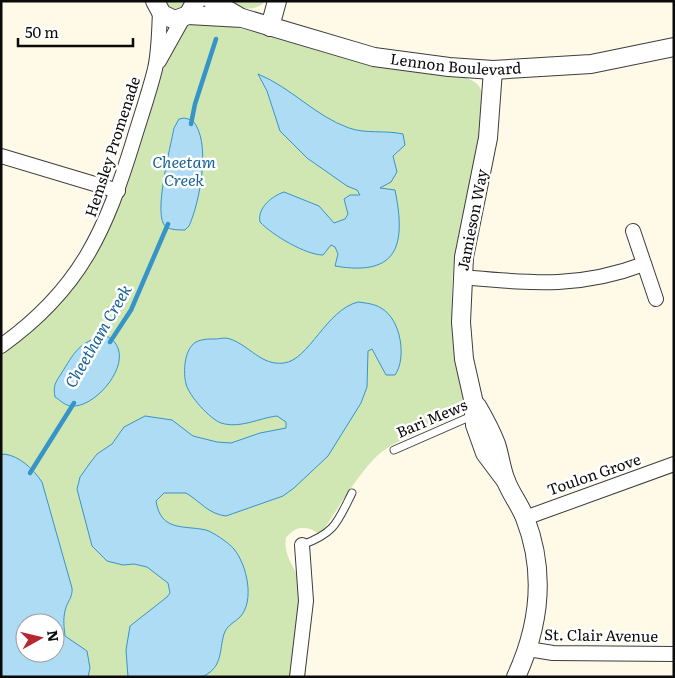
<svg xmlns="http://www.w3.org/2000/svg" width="675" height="678" viewBox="0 0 675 678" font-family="Literata,serif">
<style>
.green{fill:#d0e7b3;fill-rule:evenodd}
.water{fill:#aedcf4;stroke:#3794c9;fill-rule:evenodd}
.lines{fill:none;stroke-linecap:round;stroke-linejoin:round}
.stream{stroke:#3794c9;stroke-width:4.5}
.service-casing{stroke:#3d3d3d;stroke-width:9}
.minor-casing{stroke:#3d3d3d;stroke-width:16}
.tertiary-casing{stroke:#3d3d3d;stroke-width:20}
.service{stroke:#fff;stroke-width:7}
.minor{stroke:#fff;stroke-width:14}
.tertiary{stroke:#fff;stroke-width:18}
.labels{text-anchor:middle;stroke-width:5;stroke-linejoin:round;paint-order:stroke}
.street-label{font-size:15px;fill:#0a0a0a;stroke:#fff}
.water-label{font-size:16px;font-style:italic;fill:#186497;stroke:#fff}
</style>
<rect width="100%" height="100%" fill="#fff9e8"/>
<!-- green -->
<g class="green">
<path d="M165,1H186L182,7C175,11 168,9 165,1Z"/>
<path d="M223,1H266C252,14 239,8 223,1Z"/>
<path d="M196,21C264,28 328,58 395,69C414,72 468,71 479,86C488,99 478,141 476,157C471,192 458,226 454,261C448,312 455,361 466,411C441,426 397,437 377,456C357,475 336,512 320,535C308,525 296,525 286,538C282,559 301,571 301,592C302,620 295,649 292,677H1V353L51,312L80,279L93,258L120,203L165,59L184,28ZM25,623H55V653H25Z"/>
</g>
<!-- water -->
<g class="water">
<path d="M258,74C292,88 315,116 349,128C366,134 385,130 403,134L405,145L393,156L397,172L391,182L380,188L395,190C406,244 399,277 335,266L338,254L335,247L331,245L323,255C306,255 272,235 260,222C257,208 272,196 284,192L319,206L334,223L345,219L348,214L344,199L350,195H360L357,190L347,186L307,158L280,131L267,91Z"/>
<path d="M184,118L192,120C212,140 200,202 189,226L185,230C179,230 171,230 166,227C152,217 171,145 174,128L179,119Z"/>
<path d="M358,302C366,303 375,304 381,308C401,319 407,358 395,375H386L372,349L368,351L367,387L361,403L328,456L294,488L283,496L226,516C208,514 200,501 186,493H164L156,501C161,532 183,525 206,530C213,532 229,543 234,549C247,565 255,601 240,617C234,623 227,625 224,634C219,651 223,666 204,676C196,678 141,677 128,677L126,650L130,626L167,597L170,593L168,583L147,567L134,564L123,565L107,561L92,546L77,489L80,477L90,463L97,454L112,444L124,427L145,416L172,420L193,436L217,442L231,443L260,433L286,428V422L277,416C259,418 240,429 221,423C210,419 189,396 186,384C183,372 184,349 196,342C202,339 208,339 215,339C219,339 225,337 230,339C249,345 261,366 284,363C309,360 326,310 358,302Z"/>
<path d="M104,335C143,351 99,408 72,406C65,406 60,400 55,397C53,386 55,383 61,374C74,353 78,343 104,335Z"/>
<path d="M4,454C20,456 33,469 42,482L72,588C73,598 67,601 65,611C63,619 64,628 65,636L87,651L90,668L88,677H1V455ZM25,623H55V653H25Z"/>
</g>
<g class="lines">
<!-- stream -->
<g class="stream">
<polyline points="191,124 195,104 216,39"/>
<polyline points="110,342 131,310 168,224"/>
<polyline points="30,473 74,403"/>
</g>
<!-- service casing -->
<g class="service-casing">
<g id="service">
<polyline points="394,450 474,415"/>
<path d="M302,545C335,533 337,523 352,493"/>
</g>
</g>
<!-- minor casing -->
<g class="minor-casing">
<g id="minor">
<polyline points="159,61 183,18"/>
<polyline points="1,156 118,191"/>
<polyline points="633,231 656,299"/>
<path d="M462,277C530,283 578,289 644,264"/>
<path d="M1,346C81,289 106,230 134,139C141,116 149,93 155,69C159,51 159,31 160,12"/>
<polyline points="525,518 674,464"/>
<polyline points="528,649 553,653 674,654"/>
<polyline points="297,677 306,601 302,545"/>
</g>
</g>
<!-- tertiary casing -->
<g class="tertiary-casing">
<g id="tertiary">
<polyline points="155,1 162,14 175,20 188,15 196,1"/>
<polyline points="212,1 238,16"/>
<path id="s1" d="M188,15L242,18L374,57L449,67L493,70L591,64L674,47"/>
<polyline points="270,27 277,1"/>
<polyline points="493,70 488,138 464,257 461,322 464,359 473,399 475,425 485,453 506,481"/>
<path d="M477,406C484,418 491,431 496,444C500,456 501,469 506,481C511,494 520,505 525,518C546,572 540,625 516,677"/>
</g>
</g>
<!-- service -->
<use href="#service" class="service"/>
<!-- minor -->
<use href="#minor" class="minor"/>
<!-- tertiary -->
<use href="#tertiary" class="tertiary"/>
</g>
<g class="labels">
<!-- street labels -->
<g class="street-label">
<text dy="5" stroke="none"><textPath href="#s1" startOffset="274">Lennon Boulevard</textPath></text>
<text transform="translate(113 147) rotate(-72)" y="5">Hemsley Promenade</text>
<text transform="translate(473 220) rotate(-79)" y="5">Jamieson Way</text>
<text transform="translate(432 419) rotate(-23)" y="5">Bari Mews</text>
<text transform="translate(594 475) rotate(-19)" y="5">Toulon Grove</text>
<text transform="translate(601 636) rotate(1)" y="5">St. Clair Avenue</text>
</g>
<!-- water labels -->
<g class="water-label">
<text x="184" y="168">Cheetam<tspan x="184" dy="18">Creek</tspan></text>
<text transform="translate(98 336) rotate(-60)" y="6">Cheetham Creek</text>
</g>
</g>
<!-- border -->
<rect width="675" height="678" fill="none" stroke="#0a0a0a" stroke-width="5"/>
<!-- north arrow -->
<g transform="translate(40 638) rotate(82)"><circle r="24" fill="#ffffff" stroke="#9d9d9d"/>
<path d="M0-4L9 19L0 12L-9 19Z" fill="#b62732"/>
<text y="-8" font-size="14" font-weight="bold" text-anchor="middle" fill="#0a0a0a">N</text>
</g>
<!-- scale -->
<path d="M18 38v8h115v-8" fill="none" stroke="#0a0a0a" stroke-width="2.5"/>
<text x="25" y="38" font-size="15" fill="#0a0a0a" stroke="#ffffff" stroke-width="4" paint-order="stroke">50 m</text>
</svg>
